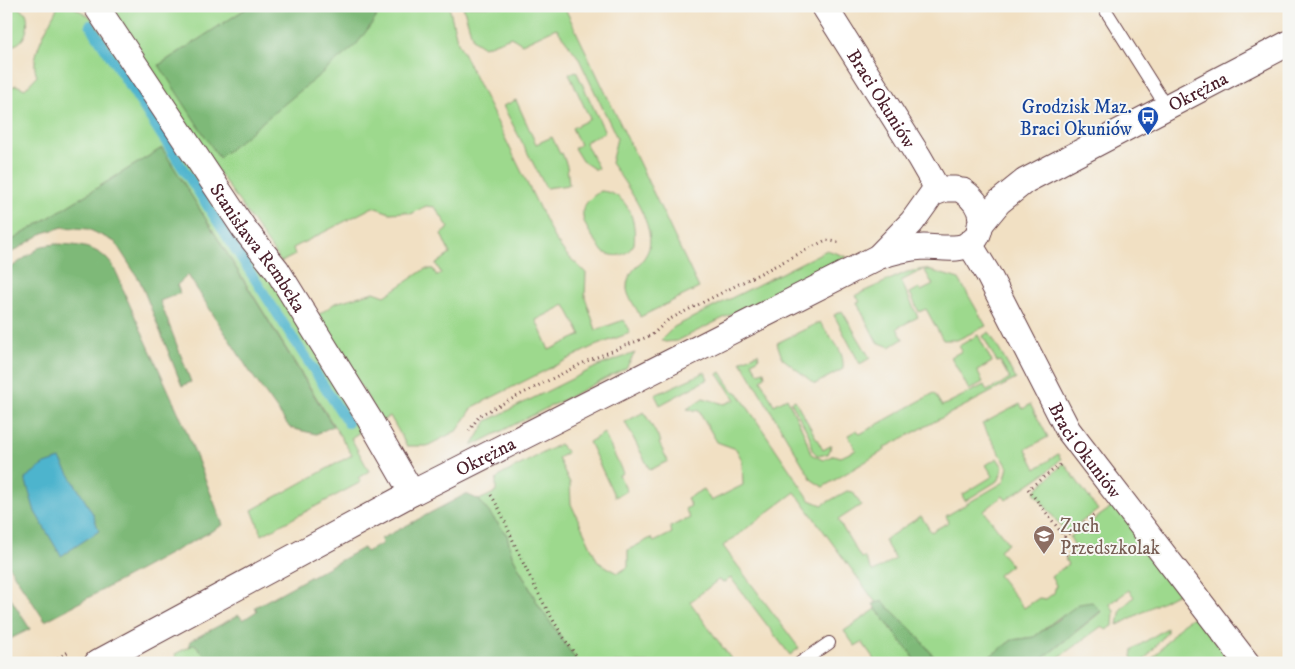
<svg xmlns="http://www.w3.org/2000/svg" width="1295" height="669" viewBox="0 0 1295 669" font-family="'IM FELL DW Pica',serif">
<style>
.green{fill:#9dd98d;stroke:#747c5c;fill-rule:evenodd}
.forest{fill:#7eb978;stroke:#646c52}
.water{fill:#4eb4cd;stroke:#4c6a7c}
.lines{fill:none;stroke-linecap:round;stroke-linejoin:round}
.stream{stroke:#4eb4cd;stroke-width:10}
.lane-casing{stroke:#633c42;stroke-width:14}
.street-casing{stroke:#633c42;stroke-width:27}
.path{stroke:#633c42;stroke-width:3;stroke-dasharray:1 4;stroke-linecap:butt}
.lane{stroke:#fff;stroke-width:12}
.street{stroke:#fff;stroke-width:25}
.labels{text-anchor:middle;stroke-width:4;stroke-linejoin:round;paint-order:stroke}
.street-label{font-size:19px;fill:#4a1f2b;stroke:#f6f6f2}
.transit-label{font-size:19px;fill:#164399;stroke:#f6f6f2;text-anchor:end}
.education-label{font-size:19px;fill:#785e54;stroke:#f6f6f2;text-anchor:start}
</style>
<rect width="100%" height="100%" fill="#f6f6f2"/>
<filter id="ink" filterUnits="userSpaceOnUse"><feTurbulence type="fractalNoise" baseFrequency=".02" numOctaves="2"/><feDisplacementMap in="SourceGraphic" scale="10" xChannelSelector="R" yChannelSelector="G"/><feConvolveMatrix kernelMatrix="1 2 1 2 8 2 1 2 1" color-interpolation-filters="sRGB"/></filter>
<filter id="wash" filterUnits="userSpaceOnUse"><feTurbulence type="fractalNoise" baseFrequency=".0096" numOctaves="4" result="noise"/><feDisplacementMap in="SourceGraphic" scale="20" xChannelSelector="R" yChannelSelector="G"/><feGaussianBlur stdDeviation="1.12" result="paint"/><feColorMatrix in="noise" values="0 0 0 0 0 0 0 0 0 0 0 0 0 0 0 0 0 1.4 0 .05"/><feComposite in="paint" operator="in"/></filter>
<g filter="url(#wash)">
<rect width="100%" height="100%" fill="#f1e0c3"/>
<!-- green -->
<g class="green">
<path d="M58,6H72L92,18L259,261L360,422L356,425L360,432L351,438L369,471L358,478L361,482L262,535L252,510L352,455L162,148L6,244V90L16,85L25,89L37,76C28,57 49,25 58,6Z"/>
<path d="M103,6H250L159,65L376,18L377,6H449L457,40L554,238L566,254L586,273L585,297L596,330L624,320L630,333L592,347L473,407L458,430L427,446H407L390,416L382,421L317,316L335,303L374,292L385,296L425,269H433L437,276L441,273L436,264L450,254L441,234L449,228L435,207L426,206L411,214L405,212L390,213L373,207L293,248L295,255L281,262ZM565,305L581,335L549,350L536,320Z"/>
<path d="M463,6H564L699,288L640,317C637,307 628,299 627,289C626,271 640,267 647,253C660,229 625,183 611,163L617,138L578,57L556,28L522,44L511,37L484,47L473,40Z"/>
<path d="M17,7L26,13C31,27 24,49 6,45V8Z"/>
<polygon points="576,71 605,132 585,142 598,168 596,170 582,161 574,148 580,145 572,128 590,119 569,74"/>
<polygon points="516,100 536,144 552,137 560,154 562,153 567,166 569,185 546,188 545,186 503,106"/>
<path d="M601,191C628,193 637,221 634,244C626,257 616,258 603,252C587,228 568,210 601,191Z"/>
<polygon points="827,250 847,257 677,341 665,342 661,340 674,327"/>
<polygon points="924,269 901,281 918,317 897,328 903,339 890,347 877,342 857,303 860,302 856,295 907,272 925,269 959,279 986,326 957,340 943,340 926,309 919,312 910,293 919,288 921,291 933,285"/>
<polygon points="842,311 870,358 860,364 834,315"/>
<path d="M820,322C829,338 845,348 843,369L815,384L782,358L777,343Z"/>
<polygon points="989,332 1016,379 884,448 885,450 823,487 812,480 741,361 758,353 759,358 752,362 758,373 764,371 765,376 761,380 774,405 787,398 804,433 811,454 823,460 834,455 841,457 856,450 848,435 857,430 860,434 934,393 942,406 984,385 987,391 1010,379 1000,361 997,362 983,336"/>
<polygon points="978,335 992,362 977,371 983,382 969,390 951,357 962,351 959,346"/>
<polygon points="635,353 626,368 472,446 487,421 598,366"/>
<polygon points="705,372 708,379 660,405 655,395"/>
<polygon points="721,372 732,390 738,393 810,500 822,505 847,491 853,492 861,505 838,520 861,558 864,557 873,572 895,559 884,540 921,516 931,532 949,522 946,516 1004,482 1008,467 982,424 1020,404 1023,409 1030,404 1048,437 1026,449 1036,469 1058,454 1061,459 1048,471 1006,500 1003,496 984,511 1008,543 999,550 1011,565 998,575 1024,608 1039,598 1046,599 1054,593 1056,585 1051,577 1068,564 1065,559 1077,550 1070,537 1116,504 1180,592 1118,625 1121,609 1134,597 1129,590 1110,604 1114,611 1113,626 1106,630 1102,626 1051,663 1037,663 1101,612 1092,602 1058,618 1034,637 1012,640 981,663 939,663 916,634 876,603 795,492 723,546 799,648 790,655 731,578 724,582 718,580 690,602 734,663 578,663 539,606 512,555 507,535 479,500 496,492 496,480 501,475 560,444 567,453 558,458 570,483 571,504 598,562 618,573 628,567 628,550 651,538 654,542 672,533 670,527 690,518 685,509 691,506 687,498 704,489 711,501 743,485 742,460 736,449 717,442 699,411 687,409 703,398 724,404 735,400 718,374"/>
<polygon points="795,400 823,450 832,445 828,454 818,456 812,450 809,435 791,402"/>
<polygon points="644,412 661,442 659,443 668,461 650,470 625,422"/>
<polygon points="604,433 623,473 619,475 627,491 615,497 589,442"/>
<polygon points="997,458 1003,467 999,480 965,501 962,495 993,476 986,465"/>
<polygon points="1064,463 1098,510 1066,533 1034,492"/>
<polygon points="876,609 918,663 877,663 862,642 855,646 844,631"/>
<polygon points="1196,615 1233,663 1149,663 1182,624"/>
<polygon points="1167,628 1167,632 1142,663 1136,662 1132,657 1133,649"/>
<polygon points="195,644 211,663 177,663 175,654"/>
</g>
<!-- forest -->
<g class="forest">
<polygon points="250,6 377,6 376,18 356,45 219,158 159,65"/>
<polygon points="162,148 333,426 316,434 290,428 250,372 188,275 177,285 180,293 160,301 191,382 182,386 140,281 115,242 88,229 63,227 43,233 6,256 6,244"/>
<path d="M56,244C94,245 112,252 123,290L184,425L223,525L45,621L6,562V271L42,246Z"/>
<polygon points="466,494 479,500 507,535 512,555 539,606 578,663 211,663 195,644 188,647 190,641 239,615 243,620 257,611 255,607 363,548 366,552 382,544 381,539"/>
<polygon points="6,591 30,629 6,641"/>
<polygon points="882,601 916,634 939,663 918,663 876,609 873,604"/>
<polygon points="1092,602 1101,611 1037,663 981,663 1012,640 1034,637 1079,604"/>
</g>
<!-- water -->
<polygon class="water" points="60,459 93,514 99,531 61,556 35,512 25,478 45,464"/>
<g class="lines">
<!-- stream -->
<polyline class="stream" points="90,25 348,423"/>
</g>
</g>
<g filter="url(#ink)">
<g class="lines">
<!-- lane casing -->
<g class="lane-casing">
<g id="lane">
<polyline points="1103,6 1166,106"/>
<polyline points="800,663 829,643"/>
</g>
</g>
<!-- street casing -->
<g class="street-casing">
<g id="street">
<path id="s1" d="M96,6L245,230L277,270L370,420L412,493"/>
<path id="s2" d="M824,6L919,157L938,190"/>
<path id="s3" d="M980,225L999,202L1025,181L1289,43"/>
<path id="s4" d="M969,243L988,274L1068,430L1247,663"/>
<polyline points="880,255 912,222 932,194 945,189 955,189"/>
<path id="s5" d="M97,663L412,493L878,257C893,251 908,248 924,247C947,247 979,257 981,220C981,207 973,198 963,191"/>
</g>
</g>
<!-- path -->
<g class="path">
<polyline points="469,431 480,415 587,361 652,335 668,320 826,240 841,243"/>
<polyline points="1060,465 1028,489 1074,549 1066,555"/>
<path d="M491,495C503,514 509,532 518,552C536,590 556,630 582,663"/>
<polyline points="1064,537 1096,514"/>
<polyline points="49,663 70,651"/>
</g>
<!-- lane -->
<use href="#lane" class="lane"/>
<!-- street -->
<use href="#street" class="street"/>
</g>
</g>
<!-- icons -->
<defs>
<g id="bus-pin" transform="scale(1.125)"><path d="M0 17L-7.5 6A9.5 9.5 0 1 1 7.5 6Z" fill="#1a4fb4" stroke="#f6f6f2"/><path d="M-5-6H5V4H4V6H2V4H-2V6H-4V4H-5ZM-3.5-4V0h7V-4ZM-3.5 1.2v1.5H-2V1.2ZM2 1.2v1.5H3.5V1.2Z" fill="#fff"/></g>
<g id="school-pin" transform="scale(1.125)"><path d="M0 17L-7.5 6A9.5 9.5 0 1 1 7.5 6Z" fill="#8d6e63" stroke="#f6f6f2"/><path d="M0-5L7-2L0 1L-7-2ZM-4 1L0 2.5L4 1V4Q0 6-4 4Z" fill="#fff"/></g>
</defs>
<g fill-rule="evenodd">
<use href="#bus-pin" x="1148" y="117"/>
<use href="#school-pin" x="1044" y="536"/>
</g>
<g class="labels">
<!-- street labels -->
<g class="street-label">
<text dy="7" stroke="none"><textPath href="#s3" startOffset="258">Okrężna</textPath></text>
<text dy="7" stroke="none"><textPath href="#s2" startOffset="109">Braci Okuniów</textPath></text>
<text dy="7" stroke="none"><textPath href="#s1" startOffset="291">Stanisława Rembeka</textPath></text>
<text dy="7" stroke="none"><textPath href="#s4" startOffset="238">Braci Okuniów</textPath></text>
<text dy="7" stroke="none"><textPath href="#s5" startOffset="440">Okrężna</textPath></text>
</g>
<!-- transit labels -->
<g class="transit-label">
<text x="1132" y="113">Grodzisk Maz.<tspan x="1132" dy="22">Braci Okuniów</tspan></text>
</g>
<!-- education labels -->
<g class="education-label">
<text x="1060" y="532">Zuch<tspan x="1060" dy="22">Przedszkolak</tspan></text>
</g>
</g>
<!-- margin -->
<rect width="1295" height="669" fill="none" stroke="#f6f6f2" stroke-width="25"/>
</svg>
